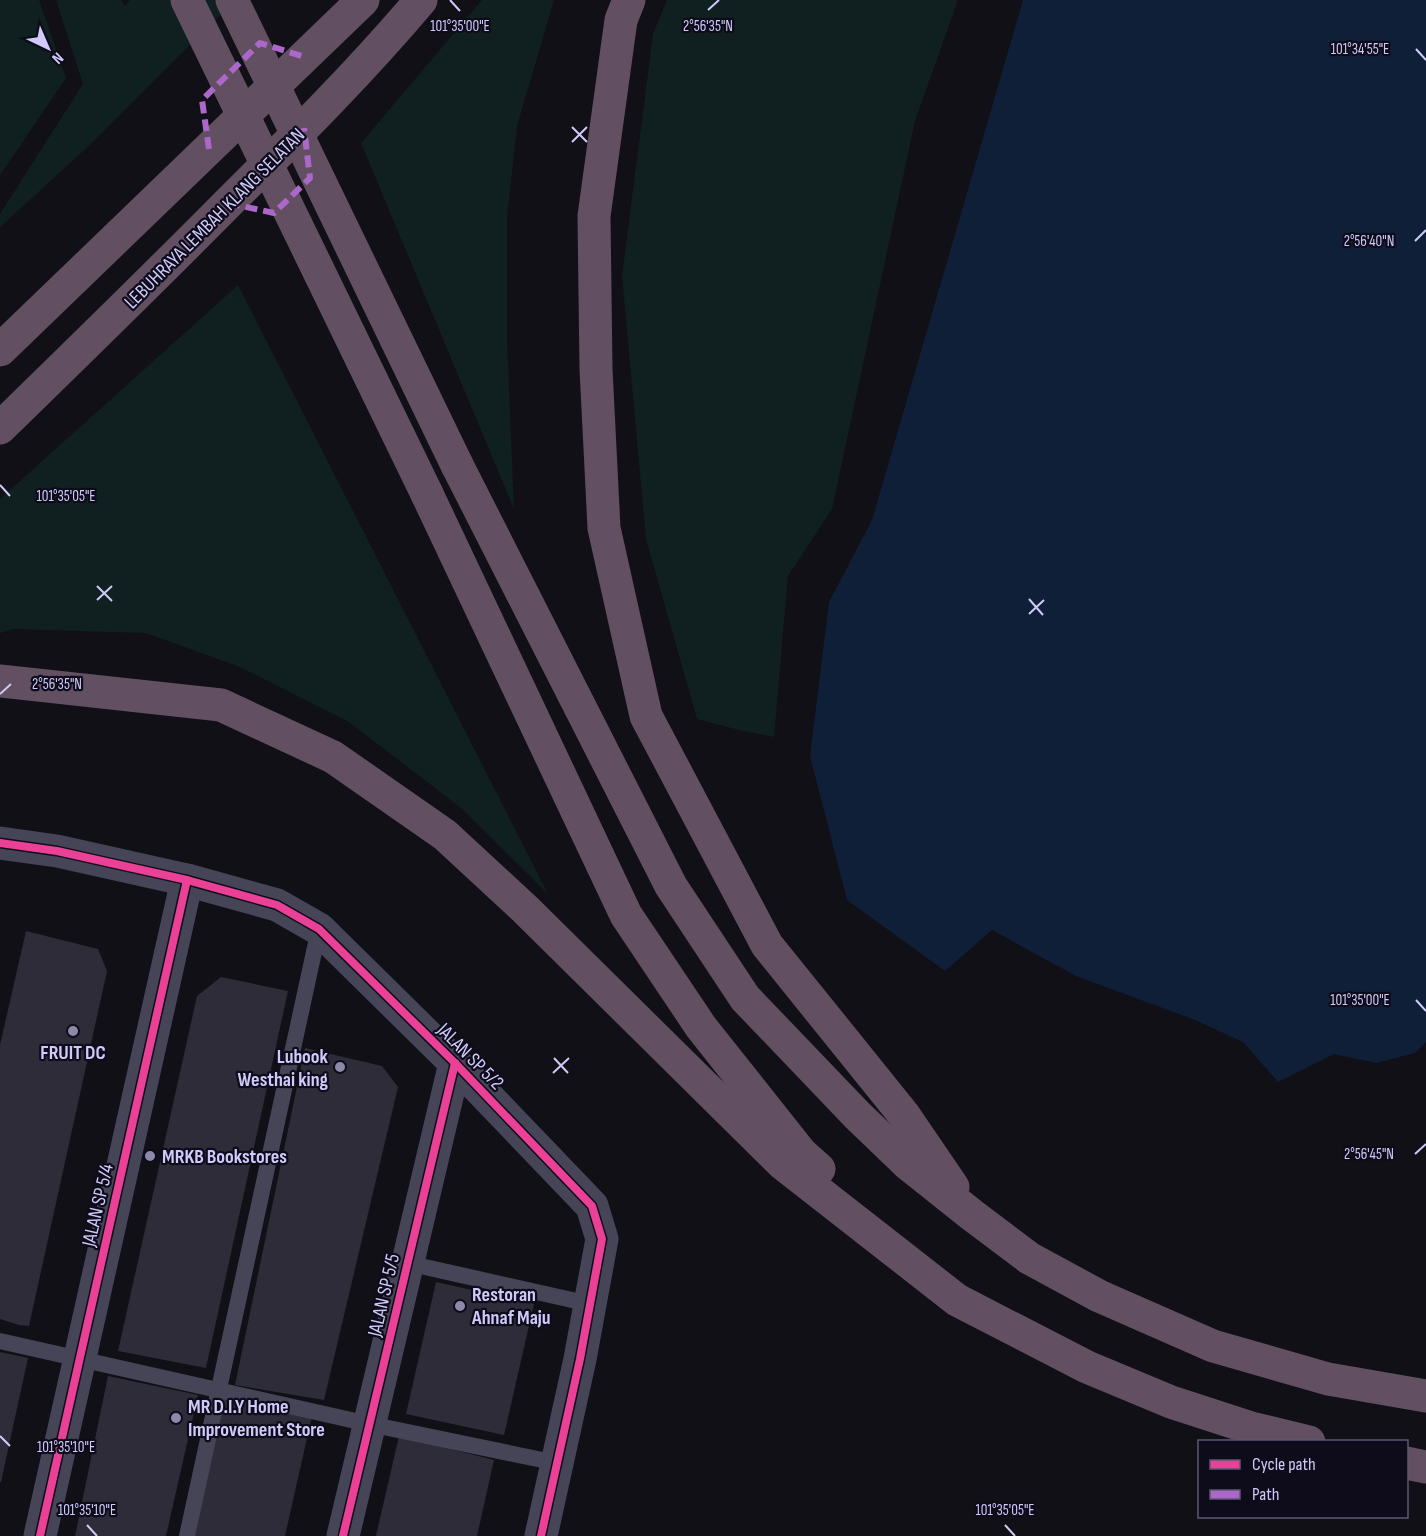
<svg xmlns="http://www.w3.org/2000/svg" width="1426" height="1536" viewBox="0 0 1426 1536" font-family="'Sofia Sans Condensed',sans-serif">
<style>
.green{fill:#102020}
.water{fill:#0f1f38}
.building{fill:#2e2c39}
.lines{fill:none;stroke-linecap:round;stroke-linejoin:round}
.lane{stroke:#464557;stroke-width:16}
.street{stroke:#464557;stroke-width:33}
.highway{stroke:#624f62;stroke-width:33}
.highway-bridge{stroke:#624f62;stroke-width:33}
.quiet{stroke:#ac68c9;stroke-width:6;stroke-dasharray:12 6;stroke-linecap:butt}
.cycleway-casing{stroke:#0e0c1a;stroke-width:11}
.cycleway{stroke:#ea4096;stroke-width:8}
.ticks{fill:none;stroke:#cfcafa;stroke-width:2}
.poi-dot{fill:#8c89aa;stroke:#0e0c1a;stroke-width:2}
.labels{text-anchor:middle;stroke-width:4.5;stroke-linejoin:round;paint-order:stroke}
.street-label{font-size:20px;fill:#cfcafa;stroke:#0e0c1a}
.poi-label{font-size:20px;font-weight:bold;fill:#cfcafa;stroke:#0e0c1a;text-anchor:start}
.ticks-label{font-size:15px;text-anchor:middle;fill:#cfcafa;stroke:#0e0c1a;stroke-width:4.5;stroke-linejoin:round;paint-order:stroke}
</style>
<rect width="100%" height="100%" fill="#101016"/>
<!-- green -->
<g class="green">
<polygon points="0,0 39,0 66,78 0,175"/>
<polygon points="56,0 121,0 125,6 130,0 235,0 94,141 0,227 0,214 83,84"/>
<polygon points="482,0 554,0 517,126 507,218 507,340 514,509 361,143"/>
<polygon points="667,0 958,0 915,121 832,509 788,576 774,737 739,730 697,719 646,539 622,276 653,34"/>
<polygon points="238,285 548,894 461,808 349,722 240,667 146,633 14,629 0,633 0,499"/>
</g>
<!-- water -->
<polygon class="water" points="1023,0 1426,0 1426,1042 1415,1053 1376,1063 1334,1054 1278,1082 1243,1042 1195,1020 1076,976 992,930 945,971 847,900 810,756 829,602 872,520"/>
<!-- building -->
<g class="building">
<polygon points="26,931 98,949 107,971 29,1326 19,1325 0,1319 0,1045"/>
<polygon points="221,977 288,991 206,1368 118,1351 197,996"/>
<polygon points="305,1048 382,1066 398,1087 324,1400 235,1385"/>
<polygon points="436,1282 534,1304 504,1435 406,1414"/>
<polygon points="0,1352 28,1358 1,1482 0,1482"/>
<polygon points="108,1376 198,1395 166,1536 75,1536"/>
<polygon points="224,1400 312,1416 285,1536 195,1536"/>
<polygon points="399,1436 494,1460 477,1536 376,1536"/>
</g>
<g class="lines">
<!-- lane -->
<g class="lane">
<polyline points="407,1263 590,1304"/>
<polyline points="0,1341 369,1424 557,1463"/>
<polyline points="187,1536 319,929"/>
</g>
<!-- street -->
<g class="street">
<polyline points="0,843 57,851 187,880 277,905 319,929 455,1063 592,1206 602,1239 580,1359 541,1536"/>
<polyline points="40,1536 187,880"/>
<polyline points="343,1536 455,1063"/>
</g>
<!-- highway -->
<g class="highway">
<polyline points="629,0 621,20 594,216 596,369 604,528 646,716 767,945 904,1115 953,1187"/>
<polyline points="0,350 363,0"/>
<path d="M0,428C77,353 154,278 230,201C296,136 361,71 421,0"/>
<polyline points="457,465 671,886 745,998 857,1115 908,1164 972,1215 1029,1258 1099,1296 1213,1346 1328,1379 1426,1396"/>
<polyline points="427,494 626,915 701,1027 801,1153 819,1169"/>
<polyline points="0,681 221,705 333,757 445,835 525,909 783,1164 957,1300 1087,1367 1171,1402 1251,1428 1309,1442"/>
<polyline points="1406,1463 1426,1467"/>
</g>
<!-- highway-bridge -->
<g class="highway-bridge">
<polyline points="187,0 427,494"/>
<polyline points="232,0 457,465"/>
</g>
<!-- quiet -->
<g class="quiet">
<polyline points="209,149 202,100 260,43 305,57"/>
<polyline points="228,203 274,213 310,178 304,128"/>
</g>
<!-- cycleway casing -->
<g class="cycleway-casing">
<g id="cycleway">
<polyline points="0,843 57,851 187,880 277,905 319,929 455,1063 592,1206 602,1239 580,1359 541,1536"/>
<polyline points="40,1536 187,880"/>
<polyline points="343,1536 455,1063"/>
</g>
</g>
<!-- cycleway -->
<use href="#cycleway" class="cycleway"/>
</g>
<!-- ticks -->
<path class="ticks" d="M450,0L460,11M708,10L719,0M1416,49L1426,60M572,127L587,142M572,142L587,127M1415,241L1426,230M0,485L10,496M97,586L112,601M1029,599L1043,615M97,600L112,586M1029,614L1044,600M0,694L11,684M1416,1000L1426,1011M554,1058L568,1073M553,1073L569,1058M1415,1154L1426,1144M0,1436L10,1446M87,1525L97,1536M1005,1525L1015,1536"/>
<!-- markers -->
<g class="poi-dot">
<circle cx="73" cy="1031" r="6"/>
<circle cx="340" cy="1067" r="6"/>
<circle cx="150" cy="1156" r="6"/>
<circle cx="460" cy="1306" r="6"/>
<circle cx="176" cy="1418" r="6"/>
</g>
<g class="labels">
<!-- street labels -->
<g class="street-label">
<text transform="translate(214 218) rotate(-45)" y="7">LEBUHRAYA LEMBAH KLANG SELATAN</text>
<text transform="translate(471 1056) rotate(45)" y="7">JALAN SP 5/2</text>
<text transform="translate(97 1205) rotate(-77)" y="7">JALAN SP 5/4</text>
<text transform="translate(383 1295) rotate(-77)" y="7">JALAN SP 5/5</text>
</g>
<!-- poi labels -->
<g class="poi-label">
<text x="73" y="1059" text-anchor="middle">FRUIT DC</text>
<text x="328" y="1063" text-anchor="end">Lubook<tspan x="328" dy="23">Westhai king</tspan></text>
<text x="162" y="1163">MRKB Bookstores</text>
<text x="472" y="1301">Restoran<tspan x="472" dy="23">Ahnaf Maju</tspan></text>
<text x="188" y="1413">MR D.I.Y Home<tspan x="188" dy="23">Improvement Store</tspan></text>
</g>
</g>
<g class="ticks-label">
<text x="708" y="31">2°56'35"N</text>
<text x="460" y="31">101°35'00"E</text>
<text x="1360" y="54">101°34'55"E</text>
<text x="1369" y="246">2°56'40"N</text>
<text x="66" y="501">101°35'05"E</text>
<text x="57" y="689">2°56'35"N</text>
<text x="1360" y="1005">101°35'00"E</text>
<text x="1369" y="1159">2°56'45"N</text>
<text x="66" y="1452">101°35'10"E</text>
<text x="87" y="1515">101°35'10"E</text>
<text x="1005" y="1515">101°35'05"E</text>
</g>
<!-- legend -->
<rect x="1198" y="1440" width="210" height="78" fill="#0e0c1a" stroke="#5b5874" stroke-width="1.5"/>
<rect x="1210" y="1460" width="30" height="9" fill="#ea4096" stroke="#5b5874" stroke-width="1.5"/>
<text x="1252" y="1470" font-size="18" fill="#cfcafa">Cycle path</text>
<rect x="1210" y="1490" width="30" height="9" fill="#ac68c9" stroke="#5b5874" stroke-width="1.5"/>
<text x="1252" y="1500" font-size="18" fill="#cfcafa">Path</text>
<!-- north arrow -->
<g transform="translate(48 48) rotate(136)" stroke="#0e0c1a" stroke-width="4.5" paint-order="stroke">
<path d="M0-4.5L10 22L0 15L-10 22Z" fill="#cfcafa"/>
<text y="-9" font-size="16" font-weight="bold" text-anchor="middle" fill="#cfcafa">N</text>
</g>
</svg>
